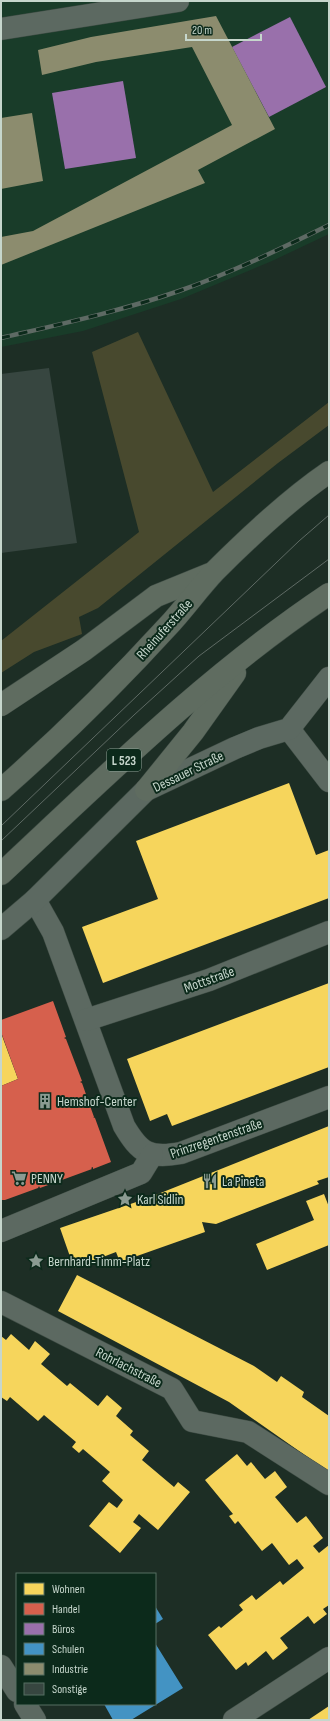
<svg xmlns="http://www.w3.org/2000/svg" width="330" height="1721" viewBox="0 0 330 1721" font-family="'Sofia Sans Condensed',sans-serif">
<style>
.built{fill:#193c29}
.green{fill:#48492e}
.homes{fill:#f6d55c}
.shops{fill:#d6604d}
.offices{fill:#9970ab}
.schools{fill:#4393c3}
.industry{fill:#8c8c6e}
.building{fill:#374640}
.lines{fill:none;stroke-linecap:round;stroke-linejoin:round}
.street-casing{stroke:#3d4b43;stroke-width:23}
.secondary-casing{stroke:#3d4b43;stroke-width:23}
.primary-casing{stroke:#3d4b43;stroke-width:23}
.street{stroke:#5c6961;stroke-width:22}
.secondary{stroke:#5c6961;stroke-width:22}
.primary{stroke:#5f6c60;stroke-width:22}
.tram{stroke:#5e6a64;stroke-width:1}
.rail-casing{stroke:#5e6a64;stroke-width:4.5}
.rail{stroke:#0c2a1b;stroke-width:3;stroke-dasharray:9;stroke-linecap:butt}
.labels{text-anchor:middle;stroke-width:4;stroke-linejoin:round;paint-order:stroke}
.shield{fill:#0c2a1b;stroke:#8ea297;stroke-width:1}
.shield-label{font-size:13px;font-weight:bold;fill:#c6d6cc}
.street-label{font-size:14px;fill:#c6d6cc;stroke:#0c2a1b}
.poi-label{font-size:14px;fill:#c6d6cc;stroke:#0c2a1b;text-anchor:start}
</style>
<rect width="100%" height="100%" fill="#1d2e25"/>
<!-- built -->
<polygon class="built" points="1,1 329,1 329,234 272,261 181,299 83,331 1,347"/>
<!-- green -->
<polygon class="green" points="138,332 213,492 329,402 329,425 278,463 98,608 79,617 82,634 34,652 1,673 1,641 139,532 92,352"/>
<!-- homes -->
<g class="homes">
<polygon points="289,783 316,855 329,850 329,898 103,983 82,927 158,899 136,841"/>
<polygon points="329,983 329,1067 172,1126 167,1114 150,1121 127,1059"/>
<polygon points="1,1033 18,1079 1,1086"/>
<polygon points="329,1126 329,1177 317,1181 319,1184 216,1224 202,1222 205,1232 120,1262 116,1252 74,1268 60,1228 148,1198"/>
<polygon points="324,1194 329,1207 329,1245 267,1270 256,1244 314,1220 306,1201"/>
<polygon points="77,1275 254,1366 277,1382 281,1376 304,1392 302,1397 329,1416 329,1472 229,1402 58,1311"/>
<polygon points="11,1334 29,1350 35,1341 50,1354 41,1364 67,1386 70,1383 98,1406 107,1395 122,1408 116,1416 133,1431 130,1435 149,1451 142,1460 174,1487 178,1482 190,1492 158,1530 139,1514 133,1522 141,1528 120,1553 89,1526 109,1502 117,1508 123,1500 102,1481 110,1472 83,1449 79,1453 72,1447 76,1442 44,1415 38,1421 10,1397 7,1401 1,1397 1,1336 6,1340"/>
<polygon points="237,1454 247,1466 251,1462 265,1479 275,1471 287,1487 275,1497 297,1523 306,1516 323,1538 313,1546 319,1553 329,1545 329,1605 323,1609 327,1614 314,1624 308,1616 280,1638 288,1648 273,1660 266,1651 248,1666 246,1662 236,1670 208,1635 219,1626 221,1628 243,1610 239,1605 252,1595 256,1600 280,1581 283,1585 304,1568 297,1559 289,1565 272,1543 262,1551 238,1521 235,1524 229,1516 233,1514 205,1480"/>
<polygon points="329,1706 329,1720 308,1720"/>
</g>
<!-- shops -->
<polygon class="shops" points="53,1001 66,1037 64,1038 66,1039 82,1081 80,1082 82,1083 94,1117 93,1117 95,1118 111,1162 93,1169 93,1167 91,1168 92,1169 40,1188 39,1186 38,1188 5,1200 2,1200 1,1196 1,1086 18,1079 1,1032 1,1020"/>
<!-- offices -->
<g class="offices">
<polygon points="290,17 326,87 269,117 232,47"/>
<polygon points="123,81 136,158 65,169 52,93"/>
</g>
<!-- schools -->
<g class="schools">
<polygon points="155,1606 163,1619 155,1624"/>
<polygon points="155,1643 183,1688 131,1720 113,1720 104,1704 155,1704"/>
</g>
<!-- industry -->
<g class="industry">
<polygon points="216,16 275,129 198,170 205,183 1,265 1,237 33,231 232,125 192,47 96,62 42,75 38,50 91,37"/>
<polygon points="32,113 43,181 1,189 1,118"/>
</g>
<!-- building -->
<polygon class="building" points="49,368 77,543 1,553 1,374"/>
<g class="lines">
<!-- street casing -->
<g class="street-casing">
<g id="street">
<polyline points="1,29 178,1"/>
<polyline points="289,729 329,781"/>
<polyline points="146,790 235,748 259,738 289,729 329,678"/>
<path d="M35,900L53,932L124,1126C140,1153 149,1159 181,1153L329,1097"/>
<polyline points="86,1020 209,980 329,932"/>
<polyline points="1,1231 141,1173 152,1155"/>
<polyline points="1,1302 172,1389 192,1421 248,1432 329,1484"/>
<polyline points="1,1666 17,1691"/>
<polyline points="25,1704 35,1720"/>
<polyline points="234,1720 329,1658"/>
</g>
</g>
<!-- secondary casing -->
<g class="secondary-casing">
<polyline id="secondary" points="1,929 35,900 146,790"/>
</g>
<!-- primary casing -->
<g class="primary-casing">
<g id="primary">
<polyline points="1,705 84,650 156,596 210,574"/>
<path d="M1,790C59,739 115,684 168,626C184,609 198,589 215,571C250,536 288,500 329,472"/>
<polyline points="146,790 193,732 235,673"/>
<path d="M1,874C106,776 209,674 329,594"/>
</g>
</g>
<!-- street -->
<use href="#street" class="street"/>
<!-- secondary -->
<use href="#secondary" class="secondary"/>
<!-- primary -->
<use href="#primary" class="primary"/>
<!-- tram -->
<g class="tram">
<polyline points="1,826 299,541 329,515"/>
<polyline points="1,841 134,715 199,656 329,559"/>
</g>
<!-- rail casing -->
<g class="rail-casing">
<path id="rail" d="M1,338C61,324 121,311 179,291C231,273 280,249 329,225"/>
</g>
<!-- rail -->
<use href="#rail" class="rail"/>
</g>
<!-- icons -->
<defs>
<g id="building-bare" transform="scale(1.2)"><path d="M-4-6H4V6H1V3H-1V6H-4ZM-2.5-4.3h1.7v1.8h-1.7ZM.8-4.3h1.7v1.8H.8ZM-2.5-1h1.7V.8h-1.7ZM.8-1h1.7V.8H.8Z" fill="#8b9b92" stroke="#0c2a1b" stroke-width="2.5" paint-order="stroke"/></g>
<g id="supermarket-bare" transform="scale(1.2)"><path d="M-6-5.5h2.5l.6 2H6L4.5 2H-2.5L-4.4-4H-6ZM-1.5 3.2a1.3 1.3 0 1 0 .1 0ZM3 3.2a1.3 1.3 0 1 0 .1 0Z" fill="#8b9b92" stroke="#0c2a1b" stroke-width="2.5" paint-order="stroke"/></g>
<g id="restaurant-bare" transform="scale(1.2)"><path d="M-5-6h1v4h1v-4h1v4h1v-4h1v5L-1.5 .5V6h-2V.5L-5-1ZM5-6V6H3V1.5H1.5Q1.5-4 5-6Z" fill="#8b9b92" stroke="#0c2a1b" stroke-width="2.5" paint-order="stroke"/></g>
<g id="sight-bare" transform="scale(1.2)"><path d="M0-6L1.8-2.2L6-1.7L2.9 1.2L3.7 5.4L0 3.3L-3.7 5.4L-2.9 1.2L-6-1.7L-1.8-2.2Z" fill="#8b9b92" stroke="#0c2a1b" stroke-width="2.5" paint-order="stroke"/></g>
</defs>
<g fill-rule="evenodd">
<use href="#building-bare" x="45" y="1101"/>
<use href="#supermarket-bare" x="19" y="1178"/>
<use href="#restaurant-bare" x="210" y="1181"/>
<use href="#sight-bare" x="125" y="1199"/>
<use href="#sight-bare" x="36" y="1261"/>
</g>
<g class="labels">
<!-- shield labels -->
<rect class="shield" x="107" y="749" width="34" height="22" rx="3"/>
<g class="shield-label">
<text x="124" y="765">L 523</text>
</g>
<!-- street labels -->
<g class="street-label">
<text transform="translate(164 629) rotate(-48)" y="5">Rheinuferstraße</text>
<text transform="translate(188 771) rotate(-26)" y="5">Dessauer Straße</text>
<text transform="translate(209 979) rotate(-20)" y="5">Mottstraße</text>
<text transform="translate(216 1138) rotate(-19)" y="5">Prinzregentenstraße</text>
<text transform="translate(129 1367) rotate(27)" y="5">Rohrlachstraße</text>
</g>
<!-- poi labels -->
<g class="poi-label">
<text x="57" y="1106">Hemshof-Center</text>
<text x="31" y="1183">PENNY</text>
<text x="222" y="1186">La Pineta</text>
<text x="137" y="1204">Karl Sidlin</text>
<text x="48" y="1266">Bernhard-Timm-Platz</text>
</g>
</g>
<!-- border -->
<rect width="330" height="1721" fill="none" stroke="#c6d6cc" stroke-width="4"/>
<!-- legend -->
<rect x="16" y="1573" width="140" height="132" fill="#0c2a1b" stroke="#566f62"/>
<rect x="24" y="1583" width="20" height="12" fill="#f6d55c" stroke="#566f62"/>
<text x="52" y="1593" font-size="12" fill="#c6d6cc">Wohnen</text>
<rect x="24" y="1603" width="20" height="12" fill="#d6604d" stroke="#566f62"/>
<text x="52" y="1613" font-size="12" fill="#c6d6cc">Handel</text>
<rect x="24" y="1623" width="20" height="12" fill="#9970ab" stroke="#566f62"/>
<text x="52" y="1633" font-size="12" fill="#c6d6cc">Büros</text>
<rect x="24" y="1643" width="20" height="12" fill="#4393c3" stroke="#566f62"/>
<text x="52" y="1653" font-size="12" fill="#c6d6cc">Schulen</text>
<rect x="24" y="1663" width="20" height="12" fill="#8c8c6e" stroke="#566f62"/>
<text x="52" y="1673" font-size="12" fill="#c6d6cc">Industrie</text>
<rect x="24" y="1683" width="20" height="12" fill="#374640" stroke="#566f62"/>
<text x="52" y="1693" font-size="12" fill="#c6d6cc">Sonstige</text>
<!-- scale -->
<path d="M186 34v6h75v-6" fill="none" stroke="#c6d6cc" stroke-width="2"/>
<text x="192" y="34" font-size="12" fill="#c6d6cc" stroke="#0c2a1b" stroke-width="3" paint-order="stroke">20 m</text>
</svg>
